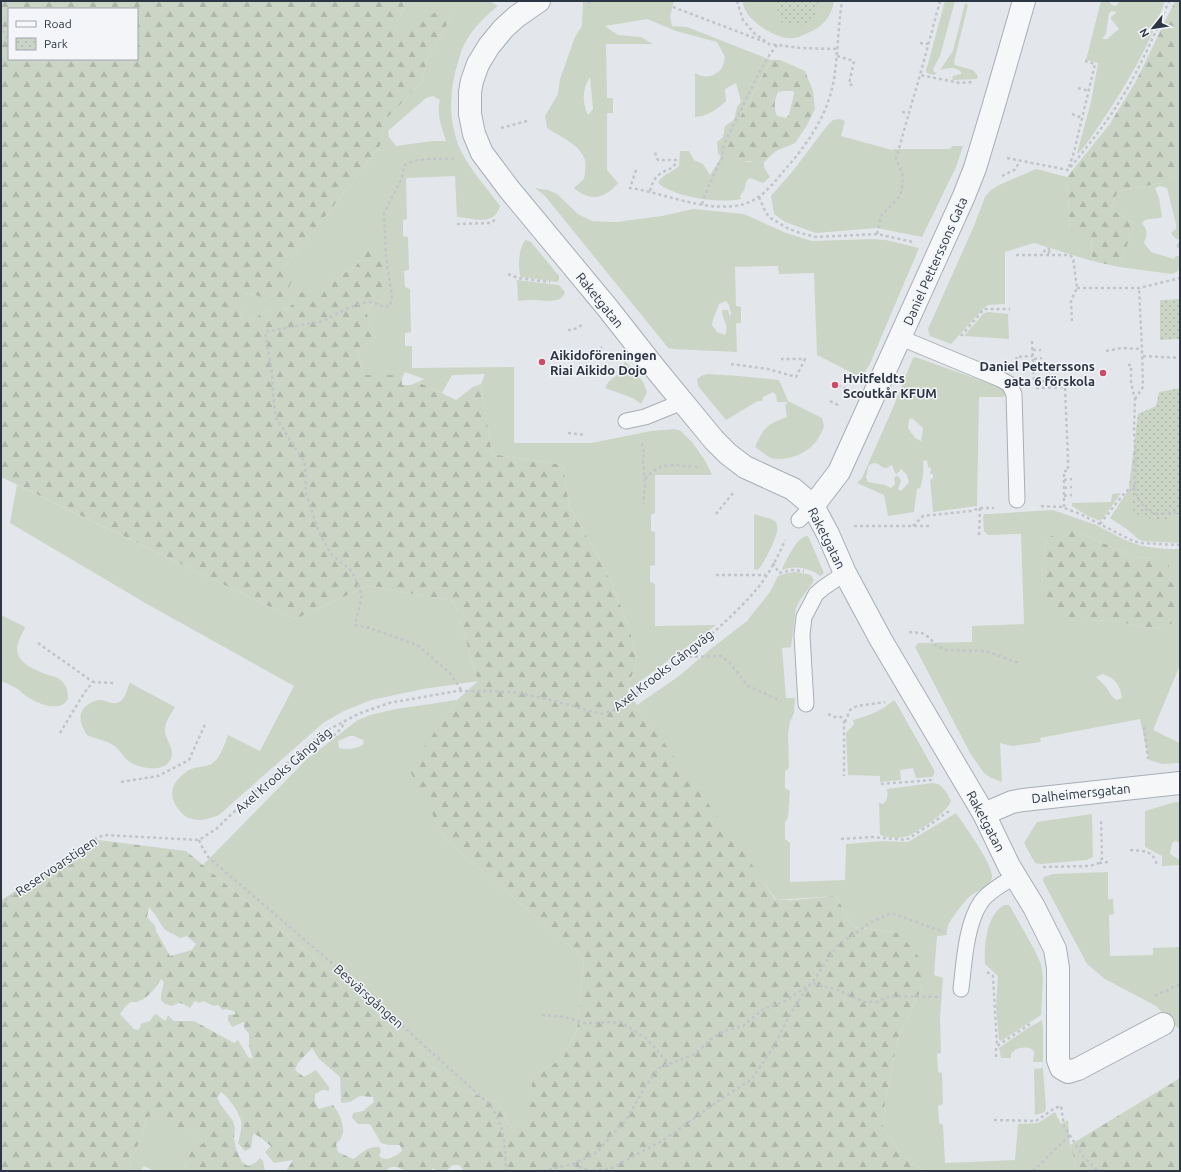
<svg xmlns="http://www.w3.org/2000/svg" width="1181" height="1172" viewBox="0 0 1181 1172" font-family="Ubuntu,sans-serif">
<style>
.grass{fill:#cad5c5;fill-rule:evenodd}
.forest{fill:url(#forest-firs);fill-rule:evenodd}
.park{fill:url(#park-dots)}
.lines{fill:none;stroke-linecap:round;stroke-linejoin:round}
.lane-casing{stroke:#a8aeb5;stroke-width:17}
.street-casing{stroke:#a8aeb5;stroke-width:24}
.path{stroke:#c1c5ca;stroke-width:2.5;stroke-dasharray:3 3;stroke-linecap:butt}
.lane{stroke:#f6f7f9;stroke-width:15}
.street{stroke:#f6f7f9;stroke-width:22}
.poi-dot{fill:#cc4c68;stroke:#f3f5f8;stroke-width:1.5}
.labels{text-anchor:middle;stroke-width:3;stroke-linejoin:round;paint-order:stroke}
.street-label{font-size:13px;fill:#2b3543;stroke:#f3f5f8}
.poi-label{font-size:13px;font-weight:bold;fill:#2b3543;stroke:#f3f5f8;text-anchor:start}
</style>
<defs>
<pattern id="forest-firs" width="22" height="20" patternUnits="userSpaceOnUse"><rect width="22" height="20" fill="#cad5c5"/><path d="M5 1l3.5 6h-7zM16 11l3.5 6h-7z" fill="#aeb7aa"/></pattern>
<pattern id="park-dots" width="8" height="8" patternUnits="userSpaceOnUse"><rect width="8" height="8" fill="#cad5c5"/><path d="M2 2h.1M6 6h.1" fill="none" stroke="#aeb7aa" stroke-width="1.8" stroke-linecap="round"/></pattern>
</defs>
<rect width="100%" height="100%" fill="#e3e7eb"/>
<!-- grass -->
<g class="grass">
<path d="M403,1H490L498,6C485,16 471,30 464,45C461,50 460,56 458,62C449,91 448,120 460,149C470,170 487,188 500,206C494,227 473,218 457,217L455,176L406,178L407,219L403,220V236L408,237L409,270L404,271L405,287L410,289L411,332L405,333V346H412V368L514,367V443H591L651,431L674,429L681,431L692,442L706,462L712,475H655V513L651,515V531L655,532V565L650,566V582L655,584V626L716,625L627,691L637,659L628,624L605,568L569,506L563,465L492,454L481,384L485,374L452,375L442,393L418,382L424,379L405,372L402,378L400,375H364L357,350L376,338L365,309L381,300L389,290L384,272L369,249L355,267L335,278L318,301L294,303L288,308L283,309H272L243,324L240,313L244,293L259,296L271,303L283,269L366,165L381,144L383,122L422,82L427,60L454,12L393,49L396,23L404,8ZM433,96L440,100C436,113 442,128 446,141H432L396,146L389,137L388,131L426,98Z"/>
<path d="M583,1H674L670,16L672,26L687,27L771,60L743,112L746,162H764V167L770,177L763,183L750,178L747,180L744,190L740,196L741,199C720,204 674,197 658,183C662,174 673,172 679,166L680,151H689L694,160L703,164L710,175L721,157L718,153L717,142L723,137L725,126L734,120L737,107L741,102L736,83L725,89L726,101C719,108 706,117 695,117V73C703,78 714,78 721,69C723,66 724,61 725,57L717,42L676,31L647,19L605,26L618,35L641,37L653,44H606L607,98H613V113H607V170L618,183C605,199 590,202 574,188L584,179C585,173 586,166 585,160C581,145 559,136 547,128L545,116L558,94L560,79L575,37L582,26ZM590,77L593,109L588,115C582,102 582,90 590,77Z"/>
<path d="M742,1H775L817,12L820,1H834C832,14 825,24 814,30C807,33 801,37 794,38C780,40 759,27 750,17C746,13 744,7 742,1Z"/>
<polygon points="945,1 955,1 940,56 933,69 934,72 937,73 934,75 927,73 926,71"/>
<path d="M1101,1H1109L1111,4L1114,6L1117,5L1119,1H1165C1147,53 1118,99 1087,143L1079,153H1077L1091,102L1098,63L1086,60ZM1112,11L1117,12L1111,17V19L1119,29L1107,39H1102L1106,34L1109,13Z"/>
<path d="M965,3L968,5L954,62L955,65L973,70L978,76L977,79L953,80L952,79L953,76L961,74V72C955,66 948,68 940,70L953,51Z"/>
<polygon points="840,119 845,121 841,136 892,150 891,153 893,149 949,149 953,146 963,146 956,167 922,237 877,228 816,233 785,222 774,214 771,196 792,172 827,126 833,120"/>
<polygon points="1036,169 1067,177 1070,232 1091,232 1092,261 1034,243 1005,252 1005,304 988,305 984,308 951,344 930,336 928,329 974,226 985,197 991,190 999,185"/>
<path d="M1180,173V243L1179,249L1176,246L1180,240L1175,238L1171,233L1176,229V224L1167,188L1160,186L1155,188L1159,198L1162,217C1154,221 1147,216 1142,223C1148,230 1147,235 1144,243L1151,252L1174,259L1176,256H1180V270L1172,274L1119,267L1135,224L1110,209L1118,191L1162,183Z"/>
<path d="M535,188L548,190L557,194L578,214L592,221L616,222L662,216L693,209L744,214L786,233L812,241L873,239L886,240L919,248L869,366C865,371 864,374 858,376L817,355L814,273L779,274L778,266L735,267L736,306L741,307V323H736L737,352L673,349L668,348L665,344L545,196ZM726,301L729,305L731,314L730,317L728,310H722C722,321 730,324 725,335L717,332L712,325C712,319 717,311 719,304Z"/>
<path d="M526,240L531,242L559,276V280L557,282L521,277C517,270 519,245 526,240Z"/>
<path d="M517,280L559,285L565,292C561,306 541,299 530,300C526,300 522,301 518,301Z"/>
<polygon points="989,312 1008,314 1009,339 964,336 984,313"/>
<path d="M915,357L1000,387L1006,394L1003,397H979L977,506L933,512L930,480L933,478V475L930,473L931,468L928,467L927,460L923,461C924,471 923,479 920,488L917,489L914,512L888,516L884,495L857,483L862,478L892,410L913,358ZM912,418L923,428L921,441L915,438L908,428L909,420ZM874,463C883,464 881,472 892,465L895,473L897,474L901,469L907,475L909,482L901,491L898,489L901,481L899,477L896,476L894,478L895,484L891,488L885,485L868,482L866,477L869,465Z"/>
<polygon points="625,361 643,382 647,392 641,404 633,398 605,388 609,381 621,372"/>
<path d="M707,374L739,376L779,380L788,401L822,418L824,426C822,432 819,438 815,443C806,454 785,462 771,458C766,456 760,450 755,447C765,426 766,425 787,417L785,405L788,402H777L776,395L773,392L763,397L762,401H758L726,420L698,386L697,379L701,376Z"/>
<path d="M17,485L295,619L367,586L454,601L478,681L423,689L371,700L344,711L323,723L219,815C208,819 201,822 189,818C185,817 183,814 180,811C167,796 171,783 186,772C194,765 206,769 214,762C221,756 225,743 228,735L260,751L294,686L147,604L10,523Z"/>
<polygon points="1131,490 1159,517 1180,515 1180,543 1142,541 1137,538 1128,530 1110,518 1127,492"/>
<polygon points="1121,493 1104,517 1100,521 1086,515 1072,506 1072,503 1111,502 1112,494"/>
<path d="M1053,510L1096,525L1127,541L1142,546L1165,549H1180V601L1177,591L1158,558L1136,557L1075,531L1047,540L1042,564L1043,589L1084,621L1113,620L1133,625L1153,628L1165,627L1174,622L1180,611V665L1153,730L1180,743V763L1162,764L1149,760L1140,719L1040,738L1041,742L1012,746L1000,743L1002,782L991,778L984,773L970,753L915,647L918,643L972,642V626L1024,624L1021,534L988,535L984,531L983,517L984,514H990ZM1103,674C1116,679 1120,685 1122,698L1116,700L1111,695L1106,687L1096,677Z"/>
<path d="M754,514L771,519L776,522C777,525 778,528 777,532C775,540 764,565 757,570L754,569Z"/>
<path d="M806,536H808L824,573L820,576C810,568 794,565 783,570L782,569C787,559 796,539 806,536Z"/>
<path d="M797,572L811,575L814,581L800,600L796,608L791,647L782,648L786,698H795L794,713L790,722L788,734L789,768L785,771V788L790,791L788,818L785,822V839L790,843V882L845,880L846,844L882,841L908,842L956,813C964,825 993,864 992,877C992,886 974,892 968,898C963,903 950,920 948,926C947,929 947,932 947,935L937,936L934,975L943,978L940,1017L941,1053L937,1054L938,1072L942,1073L943,1104L938,1106L939,1123L943,1125L945,1163L1015,1160L1018,1124L1038,1123L1055,1112L1061,1124L1068,1120L1070,1145L1074,1157L1076,1171H924L902,1155L883,1128L885,1102L898,1038L922,988L899,933L853,927L836,896L776,900L637,705L679,676L712,648L747,621L770,592L778,576L787,573Z"/>
<path d="M1,615L25,627C23,633 17,642 17,648C17,667 44,673 58,678C66,683 68,690 68,699C61,712 41,705 31,699C25,696 21,691 16,688C11,685 6,683 1,681Z"/>
<path d="M130,683L175,707C171,714 164,723 165,732C166,740 173,746 172,755C169,774 141,769 130,762C123,758 120,749 113,745C106,740 95,739 87,735C80,724 76,711 89,704C93,702 97,699 101,700C107,701 113,705 119,702C125,700 127,688 130,683Z"/>
<path d="M457,700L410,769L445,839L584,958L577,1030L563,1058L533,1076L528,1123L509,1128L504,1113L498,1103L450,1085L388,1022L310,954L203,865L307,759L358,720L370,715L396,709ZM350,736H354L363,740L364,744C357,749 347,750 339,748L338,741Z"/>
<path d="M894,700L898,706L934,770V775L932,777L916,778L913,768L900,770L901,780L880,782V776L848,775L846,733L854,724L853,720C868,716 882,711 894,700Z"/>
<path d="M933,783C943,784 947,793 951,801C947,813 919,831 908,836C901,839 887,838 880,835L879,803L883,804C888,799 888,795 887,789Z"/>
<polygon points="1175,802 1180,802 1180,843 1175,841 1172,843 1170,854 1180,860 1180,865 1162,866 1162,856 1145,847 1145,811"/>
<polygon points="1092,814 1093,857 1087,860 1041,864 1035,863 1024,843 1037,822"/>
<polygon points="1108,872 1108,899 1113,899 1114,914 1109,915 1110,956 1153,955 1153,948 1180,947 1180,1030 1156,1006 1105,979 1087,964 1043,881 1044,877 1053,874"/>
<path d="M1004,905H1009L1011,908L1034,949L1041,964L1043,978L1041,1015L1001,1041L999,1040L996,1006L998,976L985,964C984,945 986,916 1004,905Z"/>
<path d="M1042,1020L1043,1028V1062H1033C1033,1059 1034,1057 1034,1055C1035,1045 1020,1047 1015,1050L1011,1054V1058H1001L999,1048L1025,1030Z"/>
<polygon points="1043,1068 1046,1108 1045,1112 1035,1115 1034,1069"/>
<polygon points="153,1113 188,1127 204,1143 186,1164 185,1171 154,1171 144,1166 140,1171 137,1171 129,1167 140,1140 147,1119"/>
</g>
<!-- forest -->
<g class="forest">
<path d="M1,1H403L404,8L396,23L394,48L415,23L440,10L454,12L427,60L422,82L383,122L381,144L366,165L283,269L294,278L282,299L271,303L259,296L245,293L240,313L243,324L272,309H283L288,308L294,303L297,294L310,290L318,300L335,278L355,267L369,249L381,252L389,290L381,300L365,309L376,338L357,350L364,375H400L402,378V385H411L418,382L456,400L473,387L481,384L492,454L563,465L569,506L605,568L628,624L637,659L627,691L751,863L775,900H792L836,896L853,927L899,933L919,957L922,988L898,1038L885,1102L883,1128L902,1155L924,1171H462L463,1169L459,1165H453L446,1171H437L433,1168L431,1171H404V1170C396,1166 392,1165 385,1171H286L293,1160L274,1163L265,1152L271,1146C265,1142 260,1135 253,1134L251,1148L245,1151L238,1143C240,1136 242,1128 241,1121C238,1110 229,1098 221,1092L217,1098L223,1108L233,1121L235,1128L234,1138L236,1149L242,1162L248,1166L255,1163L260,1158L263,1161L265,1171H185L186,1164L192,1149L204,1143L188,1127L178,1128L153,1113L147,1119L140,1140L129,1167L137,1171H1V900L98,840L186,851L310,954L388,1022L450,1085L498,1103L504,1113L509,1128L527,1123L533,1076L563,1058L577,1030L584,958L445,839L409,769L457,700L478,681L454,601L367,586L295,619L1,477ZM9,9H137V59H9ZM149,907L156,916L164,929L180,938L187,936L196,944L192,950L170,956L156,931L155,926L147,917ZM161,979L164,982L161,995V1000L165,1004L173,1006C179,1000 184,1004 190,1008L195,1001L199,1003L204,1001L213,1006L218,1005L223,1010L226,1009L235,1012L236,1014L228,1015V1020L232,1027L244,1022V1028L249,1034V1046L253,1059L248,1057L238,1040L234,1043L194,1021H174L168,1016L165,1021L156,1014L153,1016L150,1021L140,1024L141,1026L138,1030L134,1029L120,1014L126,1006L131,1002C144,1004 155,989 161,979ZM312,1048L319,1059L340,1077L341,1103L350,1102L360,1096L373,1097L374,1102L363,1111L353,1113L352,1118L359,1124H370L381,1143L389,1145H400L402,1151C395,1156 386,1163 379,1156L381,1151L379,1147C368,1146 362,1153 353,1159L338,1152L336,1144C338,1142 341,1139 342,1136C346,1127 339,1112 333,1105L319,1109L315,1103V1094L323,1090L329,1091V1087L316,1070L304,1077L295,1070L298,1063Z"/>
<polygon points="1175,1 1180,1 1180,173 1162,183 1118,191 1110,209 1135,224 1119,267 1092,261 1091,232 1070,232 1067,177 1109,125 1135,83"/>
<path d="M771,60H780L805,71L813,91L815,109L806,127L795,143L776,151L764,162C749,162 736,162 726,150L743,112ZM783,91H793L794,94L789,115L786,118L777,116C773,107 775,100 778,92Z"/>
<polygon points="1059,530 1075,531 1136,557 1158,558 1169,563 1169,578 1177,591 1180,601 1180,611 1174,622 1165,627 1153,628 1133,625 1113,620 1084,621 1055,615 1045,605 1043,589 1042,564 1047,540"/>
<polygon points="1180,1078 1180,1171 1076,1171 1074,1157 1070,1145"/>
</g>
<!-- park -->
<g class="park">
<path d="M775,1H820C817,13 815,18 805,26L781,22Z"/>
<polygon points="1180,299 1180,339 1160,340 1160,300"/>
<polygon points="1180,388 1180,514 1160,521 1134,514 1129,486 1138,414 1156,406 1159,392"/>
</g>
<g class="lines">
<!-- lane casing -->
<g class="lane-casing">
<g id="lane">
<polyline points="901,338 1000,379 1009,384 1014,394 1017,500"/>
<polyline points="626,421 645,417 682,402"/>
<polyline points="799,520 813,506"/>
<polyline points="806,704 802,635 804,617 816,594 823,588 845,573"/>
<path d="M961,989C964,963 966,924 981,902C988,892 1005,882 1016,876"/>
</g>
</g>
<!-- street casing -->
<g class="street-casing">
<g id="street">
<polyline points="539,1 516,17 503,29 489,46 478,64 472,81 470,92 470,114 474,134 482,153 509,189 606,306 654,367 714,440 728,454 745,467 793,489 813,506 828,534 845,573 881,640 984,814 1009,866 1034,907 1055,949 1058,968 1058,1060 1061,1068 1068,1072 1078,1069 1163,1024"/>
<polyline points="813,506 839,472 964,196 975,168 993,108 1024,1"/>
<polyline points="984,814 1012,802 1023,800 1180,783"/>
</g>
</g>
<!-- path -->
<g class="path">
<polyline points="589,1 589,8"/>
<polyline points="737,1 743,20 754,33 769,44 801,48 838,49"/>
<polyline points="940,1 920,75 960,83 972,82"/>
<polyline points="673,7 765,42"/>
<polyline points="1,25 9,44"/>
<polyline points="920,43 928,44"/>
<polyline points="837,56 854,61 849,84 855,86"/>
<polyline points="1078,88 1089,91"/>
<polyline points="902,112 909,113 920,75"/>
<polyline points="1072,114 1082,118"/>
<polyline points="501,128 527,121"/>
<path d="M1007,158L1068,170C1091,143 1114,113 1131,82C1145,56 1157,29 1169,1"/>
<path d="M454,159C442,159 413,157 404,166L402,178L384,213L386,257L392,297L390,306L384,307L372,302L361,303L346,309L323,321L265,332L272,371L273,396L276,418L305,463L306,493L318,530L331,554L352,571L362,595L355,625L370,628L417,645L449,672L462,691"/>
<polyline points="1069,167 1074,152 1095,64 1085,61"/>
<path d="M636,170L630,188C663,193 700,210 734,206C756,204 769,189 782,173C806,146 828,116 834,79C838,53 838,27 842,1"/>
<polyline points="1002,176 1016,169 1019,161"/>
<path d="M650,191C652,184 654,178 660,174C666,169 672,170 676,163V160H658L656,157L655,151"/>
<polyline points="759,197 765,211 769,217 787,228 800,233 816,237 877,234 913,242"/>
<polyline points="702,204 708,187 722,158 724,144 759,73 770,54 777,45"/>
<polyline points="457,224 488,223 491,223 497,218"/>
<polyline points="877,234 881,216 900,196 903,182 902,173 896,159 909,113"/>
<circle cx="1047" cy="251" r="2.5"/>
<polyline points="1016,255 1070,255 1073,258 1077,288 1071,301 1072,322"/>
<polyline points="508,274 518,278 550,282"/>
<polyline points="1077,288 1139,288 1180,278"/>
<polyline points="568,330 573,330 584,324"/>
<polyline points="961,336 984,309 1010,309"/>
<polyline points="1032,341 1034,381 1064,382 1065,387"/>
<polyline points="1033,350 1041,350"/>
<polyline points="596,351 602,347"/>
<polyline points="1106,351 1122,348 1142,349"/>
<polyline points="1143,356 1180,358"/>
<polyline points="1034,359 1042,358"/>
<polyline points="1017,360 1016,357 1033,356"/>
<polyline points="731,364 768,369 796,377 805,359 781,359"/>
<polyline points="1128,365 1131,365 1131,383 1135,399 1134,431 1136,460 1135,489 1137,496 1144,508 1153,513 1158,514 1180,512"/>
<polyline points="838,385 846,389"/>
<polyline points="1036,388 1065,387 1068,461 1068,471 1064,471 1064,508"/>
<polyline points="1135,399 1143,387 1142,349 1139,288"/>
<polyline points="830,401 838,405"/>
<polyline points="568,433 586,435"/>
<polyline points="642,443 644,454 643,460 645,486 643,504"/>
<path d="M645,479C656,465 668,464 685,466C690,466 696,468 701,466"/>
<polyline points="1064,480 1072,479"/>
<polyline points="1064,488 1072,487"/>
<polyline points="1064,496 1072,495"/>
<polyline points="1041,506 1062,507 1080,514 1133,541 1141,543 1180,545"/>
<polyline points="716,514 733,493"/>
<polyline points="1100,524 1122,496 1128,490 1135,489"/>
<polyline points="854,526 929,526"/>
<polyline points="913,526 923,516 971,511 980,508 994,508"/>
<polyline points="979,535 980,508"/>
<polyline points="773,563 779,573 791,570 804,571"/>
<polyline points="716,575 766,575"/>
<polyline points="909,632 922,633 930,638 935,645 946,650 986,651 1019,663"/>
<polyline points="38,643 93,682"/>
<polyline points="683,657 721,656 729,662 748,686 781,701"/>
<polyline points="828,714 835,717 841,717 844,722 844,776"/>
<polyline points="845,722 850,710 857,706 885,702"/>
<polyline points="1144,727 1148,759"/>
<polyline points="60,733 84,693 93,682 114,683"/>
<path d="M311,744C325,743 340,734 345,721"/>
<polyline points="121,782 158,776 189,760 206,722"/>
<polyline points="881,784 932,780"/>
<polyline points="841,839 872,837 906,840 928,826 949,811"/>
<path d="M199,840L203,849L209,858L347,976L489,1104C505,1124 505,1147 506,1171"/>
<path d="M1130,850C1144,851 1154,850 1157,866"/>
<polyline points="1099,863 1108,862"/>
<polyline points="1043,867 1090,866 1099,863 1102,858 1101,819"/>
<path d="M1,905L6,900L97,838L104,835L199,840L216,829L258,789L315,739L328,730L358,714L389,703L457,691H492L519,693L547,699L601,714L617,709C663,673 718,634 756,590C768,576 778,557 785,540"/>
<polyline points="987,972 993,976 997,1046 1030,1024"/>
<polyline points="1155,996 1180,984"/>
<polyline points="542,1015 565,1017 585,1023 621,1022 647,1039 669,1064"/>
<polyline points="996,1057 996,1048 997,1046"/>
<polyline points="994,1120 1036,1121 1055,1108 1061,1106 1064,1126 1083,1156 1098,1171"/>
<polyline points="573,1165 592,1171"/>
<polyline points="543,1171 572,1164 594,1155 626,1120 645,1087 659,1068 695,1054 712,1038 727,1030 743,1026 762,1010 785,1001 812,983 837,946 870,923 891,913 944,932"/>
<polyline points="593,1171 612,1168 665,1139 721,1099 752,1079 774,1046 791,1013 804,992 812,983 841,991 864,1002 877,1002 888,997 899,996 939,997"/>
<polyline points="1033,1171 1070,1135"/>
</g>
<!-- lane -->
<use href="#lane" class="lane"/>
<!-- street -->
<use href="#street" class="street"/>
</g>
<!-- markers -->
<g class="poi-dot">
<circle cx="542" cy="362" r="4"/>
<circle cx="1103" cy="373" r="4"/>
<circle cx="835" cy="385" r="4"/>
</g>
<g class="labels">
<!-- street labels -->
<g class="street-label">
<text transform="translate(935 261) rotate(-66)" y="5">Daniel Petterssons Gata</text>
<text transform="translate(600 300) rotate(51)" y="5">Raketgatan</text>
<text transform="translate(827 538) rotate(63)" y="5">Raketgatan</text>
<text transform="translate(663 670) rotate(-38)" y="5">Axel Krooks Gångväg</text>
<text transform="translate(283 770) rotate(-41)" y="5">Axel Krooks Gångväg</text>
<text transform="translate(1081 793) rotate(-6)" y="5">Dalheimersgatan</text>
<text transform="translate(986 821) rotate(62)" y="5">Raketgatan</text>
<text transform="translate(56 866) rotate(-34)" y="5">Reservoarstigen</text>
<text transform="translate(369 996) rotate(42)" y="5">Besvärsgången</text>
</g>
<!-- poi labels -->
<g class="poi-label">
<text x="550" y="360">Aikidoföreningen<tspan x="550" dy="15">Riai Aikido Dojo</tspan></text>
<text x="1095" y="371" text-anchor="end">Daniel Petterssons<tspan x="1095" dy="15">gata 6 förskola</tspan></text>
<text x="843" y="383">Hvitfeldts<tspan x="843" dy="15">Scoutkår KFUM</tspan></text>
</g>
</g>
<!-- border -->
<rect width="1181" height="1172" fill="none" stroke="#2b3543" stroke-width="4"/>
<!-- legend -->
<rect x="8" y="8" width="130" height="52" fill="#f3f5f8" stroke="#a3a8b0"/>
<rect x="16" y="21" width="20" height="6" fill="#f6f7f9" stroke="#a3a8b0"/>
<text x="44" y="28" font-size="12" fill="#2b3543">Road</text>
<rect x="16" y="38" width="20" height="12" fill="url(#park-dots)" stroke="#a3a8b0"/>
<text x="44" y="48" font-size="12" fill="#2b3543">Park</text>
<!-- north arrow -->
<g transform="translate(1153 28) rotate(240)" stroke="#f3f5f8" stroke-width="3" paint-order="stroke">
<path d="M0-3L7 15L0 10L-7 15Z" fill="#2b3543"/>
<text y="-6" font-size="11" font-weight="bold" text-anchor="middle" fill="#2b3543">N</text>
</g>
</svg>
